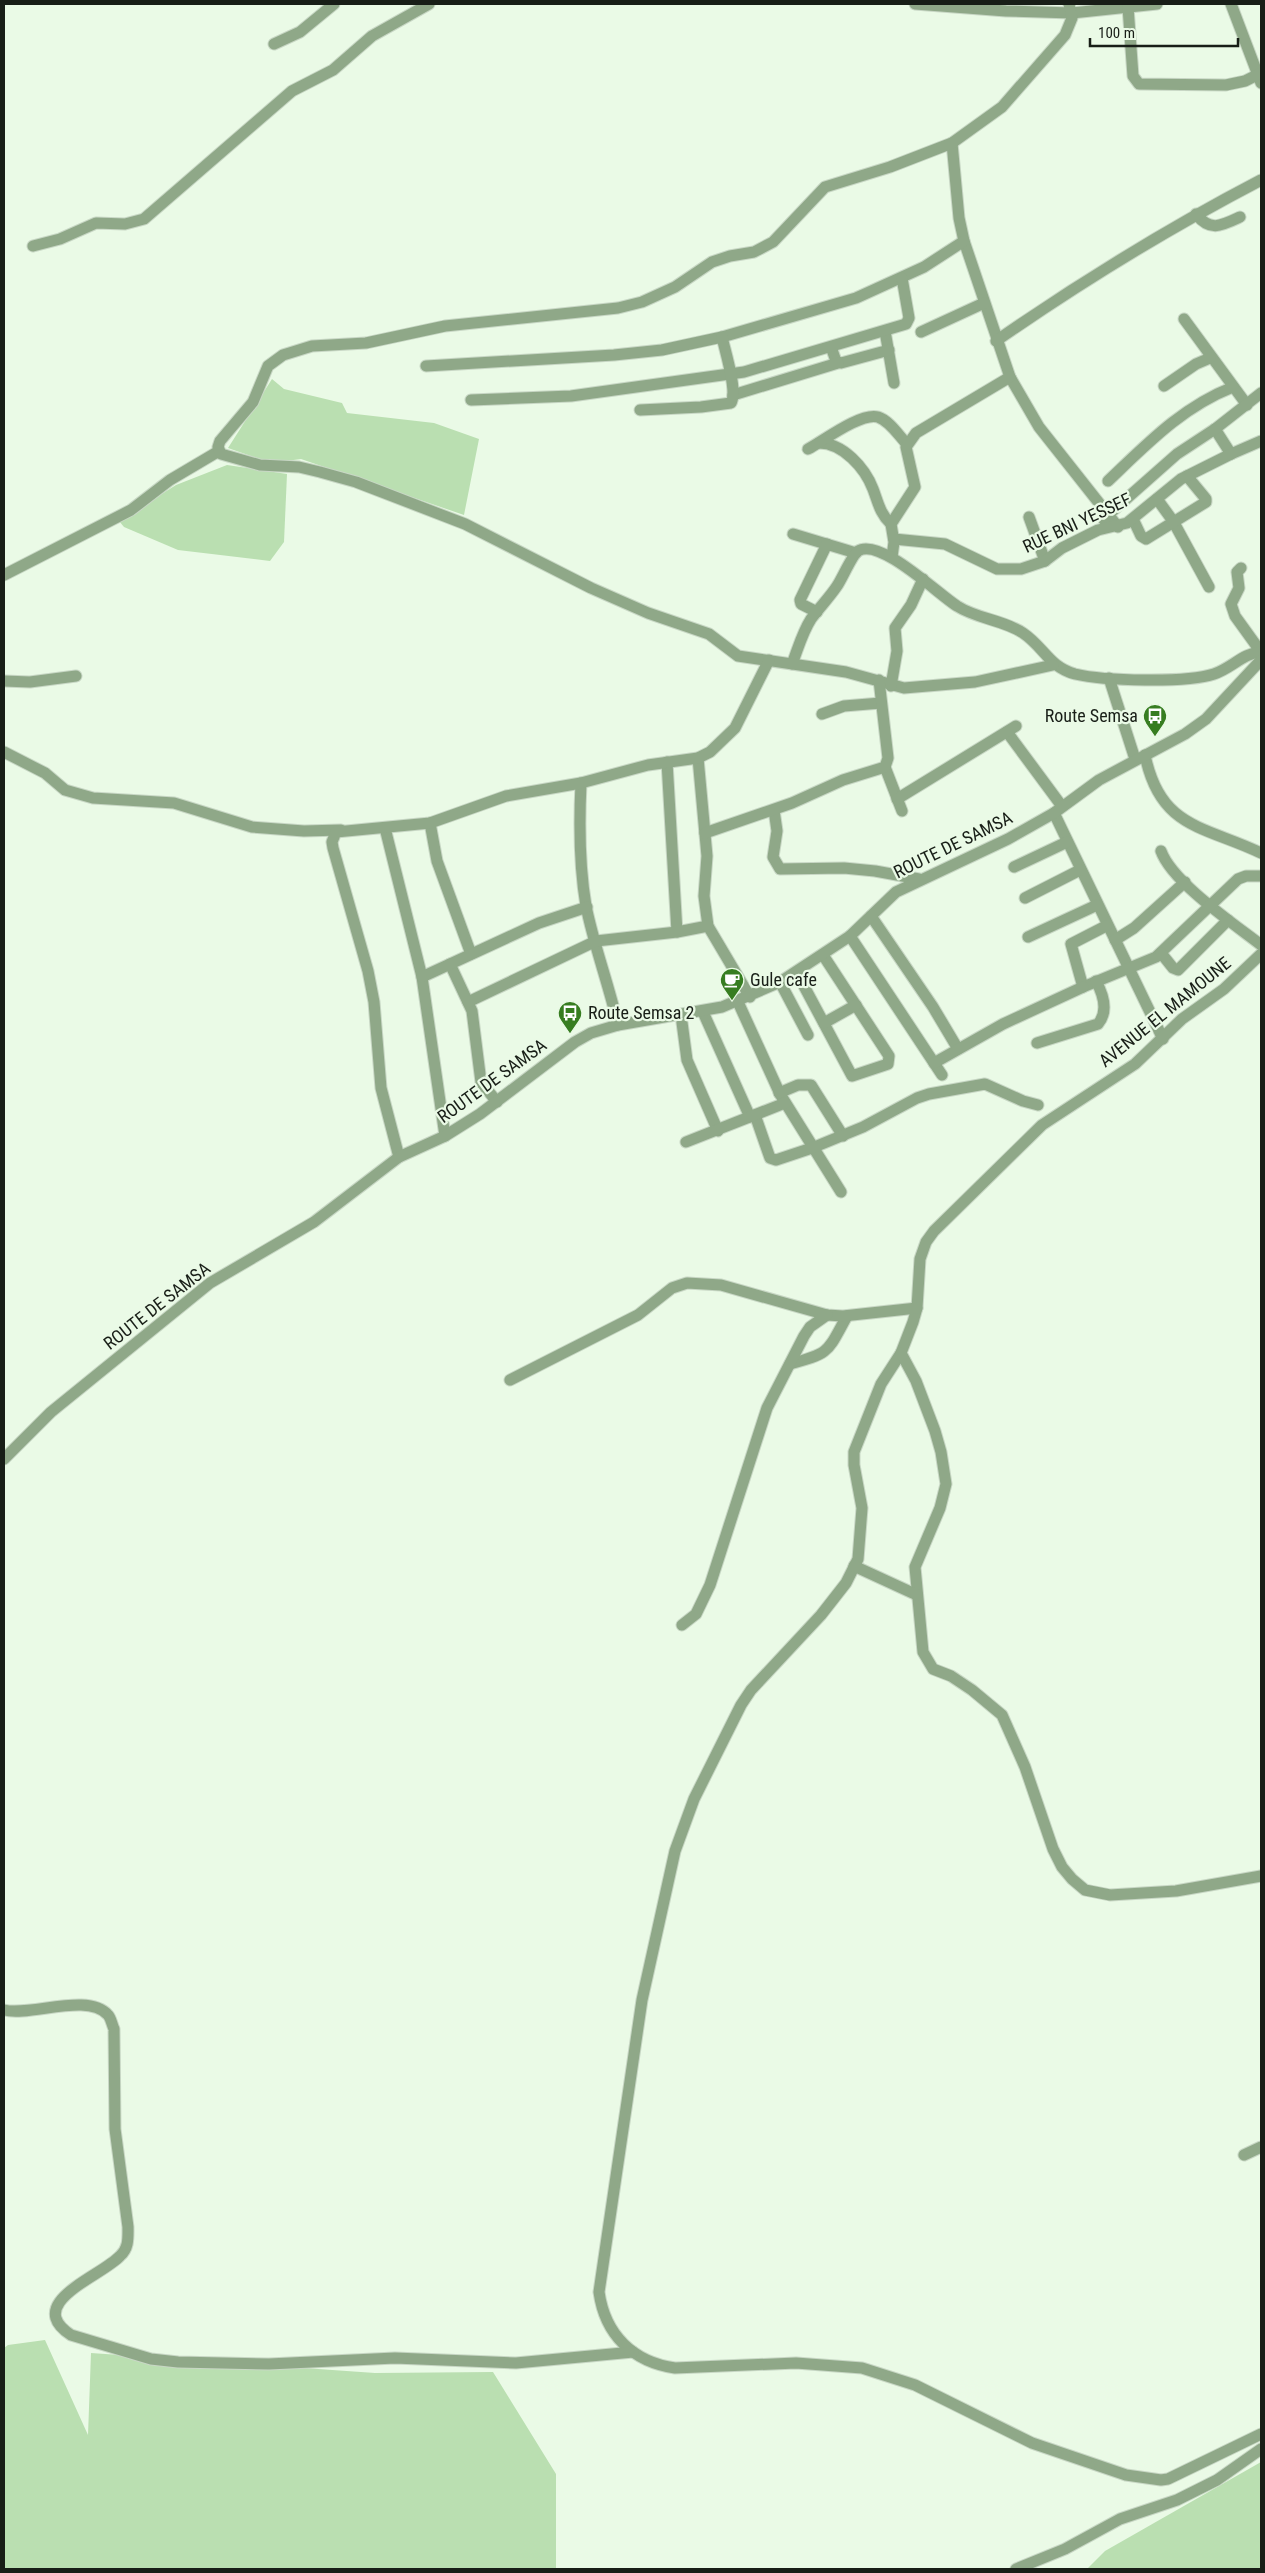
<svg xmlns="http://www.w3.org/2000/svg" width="1265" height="2573" viewBox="0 0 1265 2573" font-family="'Roboto Condensed',sans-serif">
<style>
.green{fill:#badfb1}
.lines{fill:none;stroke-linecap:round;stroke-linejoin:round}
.minor-casing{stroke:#c8d7c5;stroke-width:13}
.minor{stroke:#8fa888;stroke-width:11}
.labels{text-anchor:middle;stroke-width:4.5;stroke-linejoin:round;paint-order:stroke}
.street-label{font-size:18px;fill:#181e17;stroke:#eafae6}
.poi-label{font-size:18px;fill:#181e17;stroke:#eafae6;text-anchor:start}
</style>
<rect width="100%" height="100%" fill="#eafae6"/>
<!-- green -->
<g class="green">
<polygon points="272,379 284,389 342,403 347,413 434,423 479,439 464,515 301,459 271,463 228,448"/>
<polygon points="227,465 287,474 284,542 270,561 178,550 124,527 119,521 176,485"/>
<polygon points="45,2340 88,2435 91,2353 375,2373 493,2372 556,2474 556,2569 4,2569 4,2348 8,2345"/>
<polygon points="1261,2462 1261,2569 1087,2569 1105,2551"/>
</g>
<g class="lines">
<!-- minor casing -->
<g class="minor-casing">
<g id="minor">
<polyline points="915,4 1006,11 1072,13 1157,4"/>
<polyline points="1231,4 1261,83"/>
<polyline points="1128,7 1133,76 1139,84 1226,85 1245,81 1261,73"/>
<polyline points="274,44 300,32 334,4"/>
<polyline points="952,143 959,218 964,241 1010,377 1039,427 1118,527"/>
<path d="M1196,214C1210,232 1221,226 1240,217"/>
<polyline points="33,246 60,239 96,223 125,224 144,219 292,91 333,70 372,36 429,4"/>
<polyline points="1184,319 1247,405"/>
<polyline points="885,331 894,383"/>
<polyline points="921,332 984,303"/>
<path d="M996,341C1081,282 1169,228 1261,180"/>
<polyline points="831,347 836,361 841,363 889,350"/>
<polyline points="426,366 614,355 662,350 722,337 856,298 924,267 964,241"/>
<polyline points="1164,386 1196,364 1210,358"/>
<polyline points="733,395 838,363"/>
<polyline points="471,400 571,396 744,372 906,324 909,318 902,278"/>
<path d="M640,410L701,407L731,403C738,391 725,351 722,337"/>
<polyline points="1215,429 1231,454"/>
<path d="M819,443C843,443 865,468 873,489C878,502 880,514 891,524"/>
<path d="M808,449C823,441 861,412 878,417C890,421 899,436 907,444"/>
<path d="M1108,481C1147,444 1182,407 1233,387"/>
<polyline points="1157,499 1173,521 1209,587"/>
<polyline points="1029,517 1045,561"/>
<polyline points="1133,519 1141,536 1146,539 1206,502 1206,499 1187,476"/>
<polyline points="1104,520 1108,515 1177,454 1215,429 1261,393"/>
<polyline points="793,534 856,553"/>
<polyline points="894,539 945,544 997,569 1021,569 1045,561 1062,548 1098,530 1127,523 1181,479 1231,454 1261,441"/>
<polyline points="892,557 894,542 891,524 915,487 906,447 916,433 1010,377"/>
<polyline points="1241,568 1237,572 1239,588 1231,604 1235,616 1261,652"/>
<polyline points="4,575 131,510 170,480 219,451"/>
<polyline points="817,612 801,604 800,600 827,544"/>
<path d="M792,664C798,649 802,633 811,619C819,608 829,598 837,586C842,579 852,555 858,551C880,537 939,595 957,606C977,619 1004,620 1023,633C1044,647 1049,667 1075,674C1104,681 1187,683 1214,674C1232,668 1243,653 1261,652"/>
<polyline points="1053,665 975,682 904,688 846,672 738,656 709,634 648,613 591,588 465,524 356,482 320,472 299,467 260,465 221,454 218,447 220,441 253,402 268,366 283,355 312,346 366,343 445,326 618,308 642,302 675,287 712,262 730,256 754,252 773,242 825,187 890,167 952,143 1002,107 1065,35 1072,18 1069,4"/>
<polyline points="1109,678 1135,759"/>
<polyline points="4,681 30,682 76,676"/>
<polyline points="891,686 897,651 895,628 911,605 923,579"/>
<polyline points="822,714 844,706 881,703"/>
<polyline points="1007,732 1061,805"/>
<polyline points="4,752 45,773 65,790 93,798 174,803 252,827 304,831 341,830"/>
<path d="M1145,755C1160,829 1205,826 1261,853"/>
<polyline points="698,758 707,856 704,896 708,926 750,997"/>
<polyline points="667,762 677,932"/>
<polyline points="885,767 902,811"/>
<path d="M581,783C579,824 579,865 586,906C594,946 609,985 618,1025"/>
<polyline points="897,799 1016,726"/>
<polyline points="774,810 777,831 773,857 780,869 844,868 875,871 919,879"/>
<polyline points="1054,813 1163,1039"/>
<polyline points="430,823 437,861 471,954"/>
<polyline points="385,828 422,977 445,1136"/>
<polyline points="705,833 792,803 843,780 885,767 888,758 879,680"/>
<path d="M1161,851C1172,882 1234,924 1261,945"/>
<polyline points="1014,867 1067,842"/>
<polyline points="1025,898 1080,870"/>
<polyline points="871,916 933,1007 958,1049"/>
<polyline points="1106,926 1071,944 1083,987 1156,957 1238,879 1246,876 1261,876"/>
<polyline points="850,936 942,1075"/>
<polyline points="1028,937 1097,905"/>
<polyline points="1115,940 1134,928 1185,882"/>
<polyline points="1161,953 1173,968 1178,970 1228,920"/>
<path d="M1261,954L1224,989L1182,1019L1135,1064L1042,1125L934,1231L926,1242L920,1259L917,1308L913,1322L901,1353L881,1384L854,1452V1465L862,1508L858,1559L846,1583L821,1615L751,1690L741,1705L694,1799L675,1851L642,2000L599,2292C605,2335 633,2362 675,2368L796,2363L862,2368L915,2385L1032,2443L1126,2475L1161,2480L1168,2479L1261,2434"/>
<polyline points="450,964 472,1011 481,1082 497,1102"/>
<polyline points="797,973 852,1076 888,1064 889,1056 823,955"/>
<polyline points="422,977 539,923 587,907"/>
<polyline points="780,982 808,1035"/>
<polyline points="468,1002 596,941 677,932 708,926"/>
<polyline points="738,1002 780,1094 841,1192"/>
<polyline points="703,1012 750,1117"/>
<polyline points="681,1015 687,1060 718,1131"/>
<polyline points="824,1023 856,1005"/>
<path d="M1037,1043L1098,1024C1109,1011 1103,994 1096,981"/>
<polyline points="934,1063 1003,1024 1083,987"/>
<polyline points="779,1093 798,1085 811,1085 843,1136"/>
<polyline points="755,1115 770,1158 776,1160 812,1148 863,1127 917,1098 929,1094 985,1084 1023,1101 1038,1105"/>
<polyline points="686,1142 785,1103"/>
<polyline points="399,1157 381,1088 374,1002 368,971 333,848 332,842 336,832 430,823 506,796 581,783 648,765 698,758 710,752 735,728 769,660"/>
<polyline points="901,1353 916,1381 935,1431 941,1452 946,1484 940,1508 915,1567 923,1652 933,1669 951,1676 972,1690 1002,1715 1025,1767 1053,1849 1062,1867 1072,1879 1085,1890 1110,1895 1176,1891 1261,1876"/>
<path d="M790,1364C831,1353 827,1352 847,1316"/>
<polyline points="510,1380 638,1315 672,1288 687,1283 721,1285 827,1315 843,1316 917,1308"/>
<polyline points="4,1459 51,1412 210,1283 314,1222 399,1157 445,1136 480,1114 575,1042 591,1033 618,1025 722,1007 780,982 850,936 896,892 1008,839 1054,813 1099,780 1185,734 1206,719 1261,660"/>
<polyline points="854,1566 917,1595"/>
<polyline points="682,1625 696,1614 710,1585 767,1408 804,1336 810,1327 827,1315"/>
<path d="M4,2010C30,2017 88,1992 108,2015C111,2018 112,2025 114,2029L115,2129L128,2227C128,2238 129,2248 120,2256C102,2276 22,2303 71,2335L151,2359L178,2362L269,2364L395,2358L516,2363L633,2352"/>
<polyline points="1244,2155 1261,2147"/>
<polyline points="1016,2569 1065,2549 1120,2519 1177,2500 1217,2480 1261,2449"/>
</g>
</g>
<!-- minor -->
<use href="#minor" class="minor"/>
</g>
<!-- icons -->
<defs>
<g id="bus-pin" transform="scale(1.25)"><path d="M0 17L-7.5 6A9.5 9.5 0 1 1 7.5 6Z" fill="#377d21" stroke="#eafae6"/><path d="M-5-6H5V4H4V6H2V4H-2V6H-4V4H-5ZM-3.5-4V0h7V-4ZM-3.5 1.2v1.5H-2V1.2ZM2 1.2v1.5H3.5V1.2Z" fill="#fff"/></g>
<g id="cafe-pin" transform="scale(1.25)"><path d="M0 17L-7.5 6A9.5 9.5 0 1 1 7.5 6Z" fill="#377d21" stroke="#eafae6"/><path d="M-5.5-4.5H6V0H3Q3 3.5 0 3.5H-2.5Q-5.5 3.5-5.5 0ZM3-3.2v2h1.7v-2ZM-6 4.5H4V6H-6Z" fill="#fff"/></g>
</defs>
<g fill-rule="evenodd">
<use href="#bus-pin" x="1155" y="716"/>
<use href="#cafe-pin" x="732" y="980"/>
<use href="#bus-pin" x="570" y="1013"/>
</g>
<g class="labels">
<!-- street labels -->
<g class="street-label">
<text transform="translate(1077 523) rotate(-25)" y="6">RUE BNI YESSEF</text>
<text transform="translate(953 845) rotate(-26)" y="6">ROUTE DE SAMSA</text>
<text transform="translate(1165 1012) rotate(-39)" y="6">AVENUE EL MAMOUNE</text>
<text transform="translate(492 1081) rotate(-36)" y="6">ROUTE DE SAMSA</text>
<text transform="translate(157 1306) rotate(-38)" y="6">ROUTE DE SAMSA</text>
</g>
<!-- poi labels -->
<g class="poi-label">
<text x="1138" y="722" text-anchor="end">Route Semsa</text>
<text x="750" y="986">Gule cafe</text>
<text x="588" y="1019">Route Semsa 2</text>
</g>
</g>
<!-- border -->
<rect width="1265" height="2573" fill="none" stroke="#181e17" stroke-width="10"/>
<!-- scale -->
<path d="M1090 38v8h148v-8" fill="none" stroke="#181e17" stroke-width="2.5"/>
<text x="1098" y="38" font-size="15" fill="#181e17" stroke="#eafae6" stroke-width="4" paint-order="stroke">100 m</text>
</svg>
